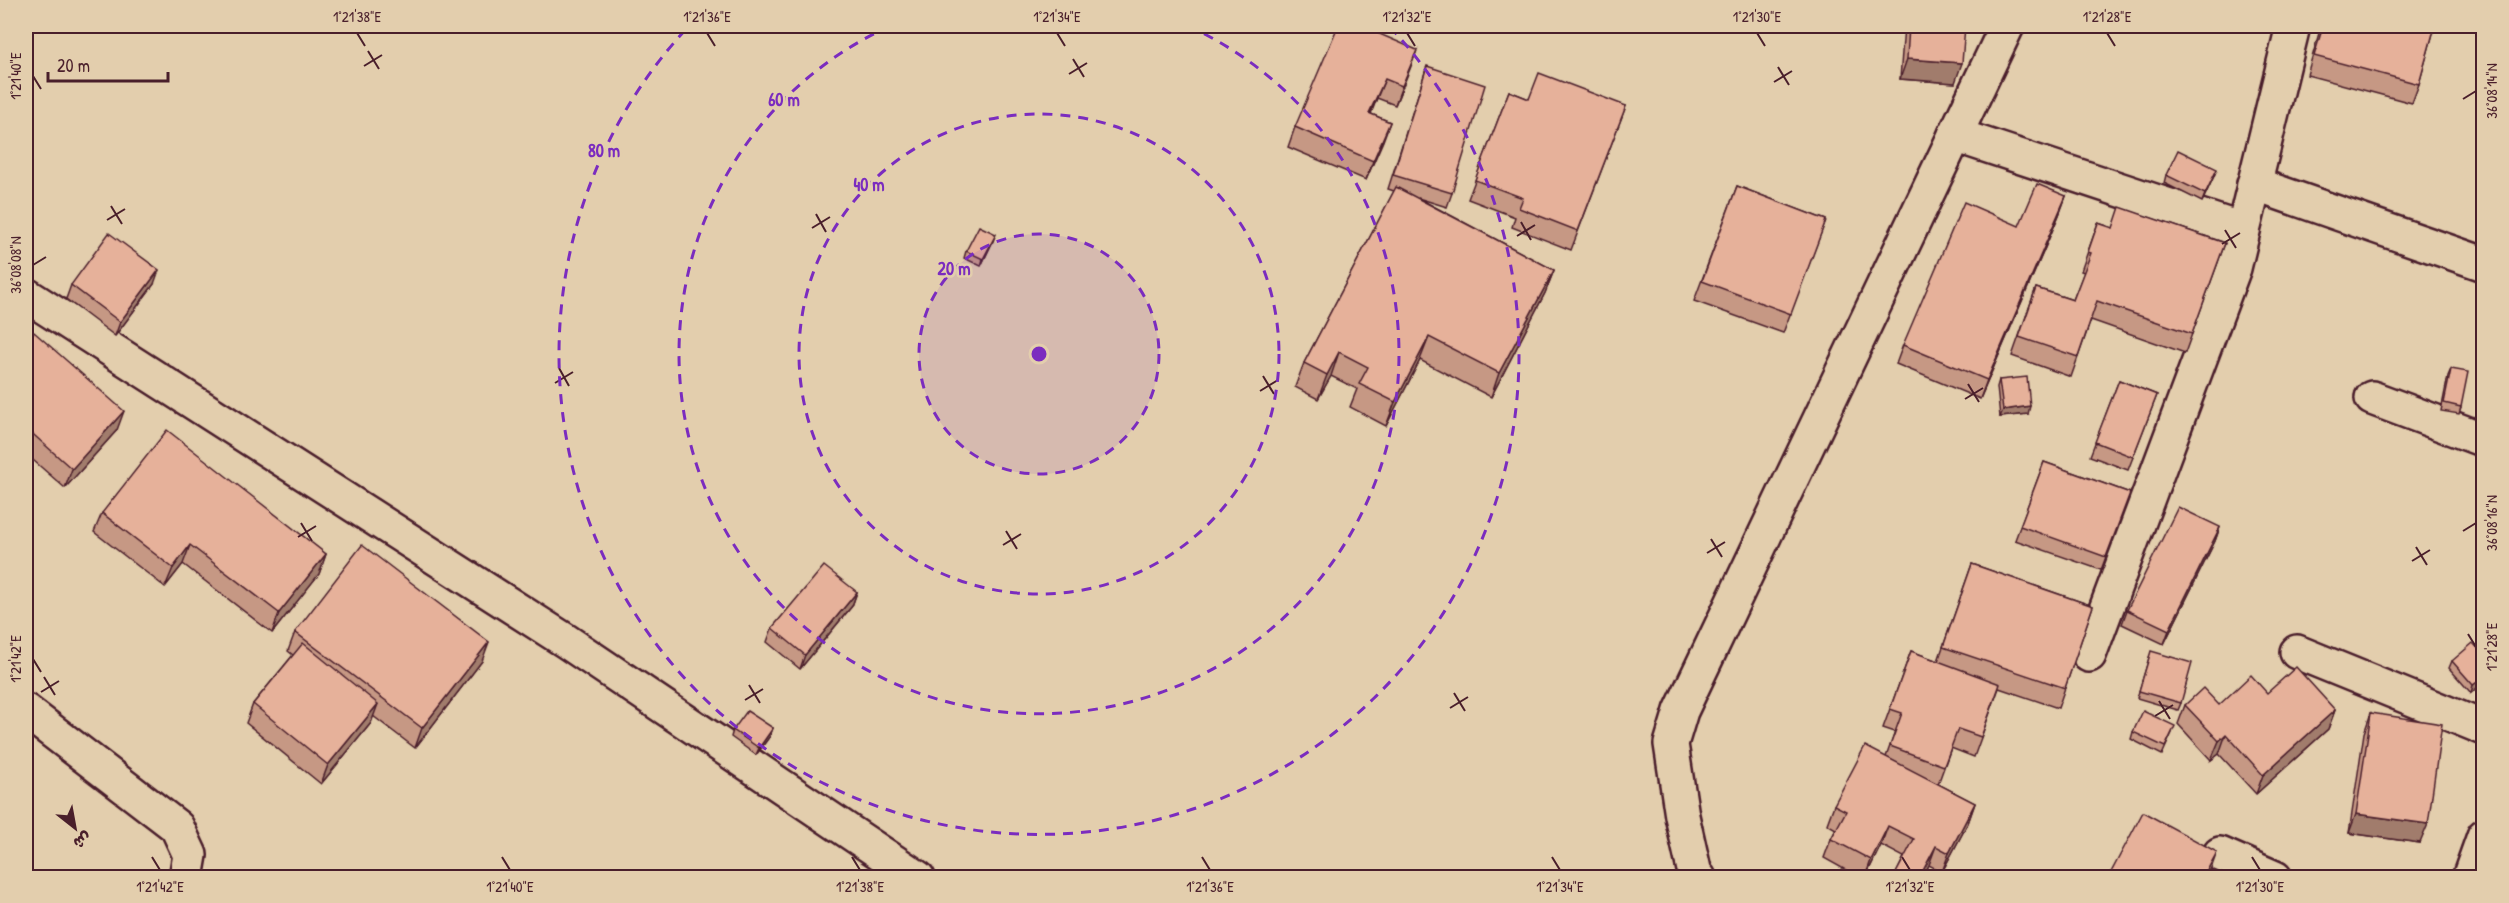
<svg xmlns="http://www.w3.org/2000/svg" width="2509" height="903" viewBox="0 0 2509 903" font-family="'Patrick Hand','Playpen Sans Arabic',sans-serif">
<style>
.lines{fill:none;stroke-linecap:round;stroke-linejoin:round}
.minor-casing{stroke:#4a1f2b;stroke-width:38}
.minor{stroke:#e3cead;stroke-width:33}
.wall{fill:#c69884;stroke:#4a1f2b;stroke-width:1.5}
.shaded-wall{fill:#a17c6c;stroke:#4a1f2b;stroke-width:1.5}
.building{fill:#e6b19a;stroke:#4a1f2b;stroke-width:1.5}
.ticks{fill:none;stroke:#4a1f2b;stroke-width:2}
.ring{fill:none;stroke:#7b2cbf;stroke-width:3;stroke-dasharray:10 8}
.centre{fill:#7b2cbf;stroke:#e3cead;stroke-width:3}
.ring-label{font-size:18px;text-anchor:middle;font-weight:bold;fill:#7b2cbf;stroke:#e3cead;stroke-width:5;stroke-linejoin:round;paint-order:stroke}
.neatline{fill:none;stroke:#4a1f2b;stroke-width:2}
.ticks-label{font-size:15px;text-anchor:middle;fill:#4a1f2b}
</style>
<rect width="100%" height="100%" fill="#e3cead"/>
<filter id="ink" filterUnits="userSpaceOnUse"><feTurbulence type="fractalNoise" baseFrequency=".0167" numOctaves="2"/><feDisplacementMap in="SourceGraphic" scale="12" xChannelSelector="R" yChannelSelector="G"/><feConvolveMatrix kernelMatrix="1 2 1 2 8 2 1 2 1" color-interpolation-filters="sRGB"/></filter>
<g filter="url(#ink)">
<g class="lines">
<!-- minor casing -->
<g class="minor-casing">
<g id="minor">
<polyline points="1955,135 2242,230"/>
<polyline points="2254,184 2484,264"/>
<polyline points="26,295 566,641 918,878"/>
<polyline points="2372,398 2484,440"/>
<polyline points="2297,652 2484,728"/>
<polyline points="2089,655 2234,268 2293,26"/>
<polyline points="26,711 177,827 190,855 186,878"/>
<polyline points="2220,854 2275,878"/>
<polyline points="1699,878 1695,874 1682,816 1671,744 1681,711 2007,26"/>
<polyline points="2469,878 2484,836"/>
</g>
</g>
<!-- minor -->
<use href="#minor" class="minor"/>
</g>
<!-- wall -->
<g class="wall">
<polygon points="1904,26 1965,26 1955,83 1900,79"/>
<polygon points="2321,26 2435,26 2419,84 2412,103 2307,75"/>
<polygon points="1417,50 1395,105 1377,98 1371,114 1390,122 1366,180 1288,147 1295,127"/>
<polygon points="1427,66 1452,193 1447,207 1418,198 1554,270 1545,293 1491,397 1420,360 1386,426 1350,407 1357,389 1331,376 1318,399 1295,387 1304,363 1394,191 1388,189"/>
<polygon points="1509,91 1529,99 1626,106 1571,250 1512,227 1515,217 1468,199"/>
<polygon points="2166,175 2214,176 2202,202 2164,183"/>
<polygon points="1737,186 1826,220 1783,333 1694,301"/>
<polygon points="2066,196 2059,215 1980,399 1896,364 1903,345 2019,226"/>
<polygon points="2098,223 2113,228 2225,243 2185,353 2091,320 2071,377 2012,356 2036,288 2073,300 2084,272 2081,271"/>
<polygon points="993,241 981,266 964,258 966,251"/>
<polygon points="154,284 115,336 66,299 71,285"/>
<polygon points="26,342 117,430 65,488 26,454"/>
<polygon points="2451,369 2461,407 2459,414 2441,411 2448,376"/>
<polygon points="1999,380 2028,414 2000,417 1997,387"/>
<polygon points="2119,380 2157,395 2128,470 2090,456"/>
<polygon points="2044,462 2130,493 2101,570 2015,540"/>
<polygon points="102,513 326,554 319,574 272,633 183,564 165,587 94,532"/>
<polygon points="2220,527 2215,541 2164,644 2122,624 2127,610"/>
<polygon points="1972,564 2093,606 2058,708 1999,688 1974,757 1951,748 1938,784 1975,803 1968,823 1942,872 1929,865 1922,878 1894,878 1904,857 1881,845 1865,878 1860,878 1824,858 1831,839 1836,829 1827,824 1834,805 1886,757 1895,732 1883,728 1911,651 1938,661"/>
<polygon points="857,592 852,606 800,669 767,642 772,628"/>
<polygon points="295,632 482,661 415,748 373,716 371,723 321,784 246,723 253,704 293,655 288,651"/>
<polygon points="2484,655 2484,682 2471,693 2449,668 2452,661"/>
<polygon points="2149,658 2181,703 2178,710 2137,698"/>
<polygon points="2267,693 2335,710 2328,729 2256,794 2219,754 2211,760 2178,724 2185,705 2219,705"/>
<polygon points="2371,713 2420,843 2349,833 2364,733"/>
<polygon points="773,728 770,736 756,755 731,737 733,730"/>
<polygon points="2133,732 2172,733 2162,755 2131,739"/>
</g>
<!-- shaded-wall -->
<g class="shaded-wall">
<polygon points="1417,50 1410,69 1395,105 1402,86"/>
<polygon points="1907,59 1962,63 1955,83 1900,79"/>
<polygon points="1385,79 1377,98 1362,133 1369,113"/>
<polygon points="1390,122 1383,141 1366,180 1373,161"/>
<polygon points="2217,169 2214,176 2202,202 2205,194"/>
<polygon points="2066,196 2059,215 1980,399 1987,380"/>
<polygon points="996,234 993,241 981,266 983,259"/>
<polygon points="159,270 154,284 115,336 120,322"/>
<polygon points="1554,270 1545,293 1491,397 1499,373"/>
<polygon points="1429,337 1420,360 1386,426 1395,402"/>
<polygon points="1339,352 1331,376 1318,399 1327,375"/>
<polygon points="2030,406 2028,414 2000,417 2003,410"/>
<polygon points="124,411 117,430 65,488 72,469"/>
<polygon points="2220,527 2215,541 2164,644 2169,630"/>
<polygon points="190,545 183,564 165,587 173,568"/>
<polygon points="326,554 319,574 272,633 279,613"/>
<polygon points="857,592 852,606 800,669 805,655"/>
<polygon points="489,642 482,661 415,748 422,728"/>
<polygon points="2484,677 2484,682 2471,693 2473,685"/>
<polygon points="378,704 371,723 321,784 328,765"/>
<polygon points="2335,710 2328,729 2256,794 2263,775"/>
<polygon points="773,728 770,736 756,755 759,748"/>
<polygon points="2226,734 2219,754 2211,760 2219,741"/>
<polygon points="1975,803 1968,823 1942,872 1949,853"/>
<polygon points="2356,814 2428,824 2420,843 2349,833"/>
<polygon points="1888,826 1881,845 1865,878 1871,860"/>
<polygon points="1936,846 1929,865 1922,878 1919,878"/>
<polygon points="2217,852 2212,866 2206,878 2203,878"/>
</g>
<!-- building -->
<g class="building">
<polygon points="1338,26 1361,26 1417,50 1402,86 1385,79 1369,113 1390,122 1373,161 1295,127"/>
<polygon points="1909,26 1965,26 1962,63 1907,59"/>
<polygon points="2323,26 2435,26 2419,84 2314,56"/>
<polygon points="1427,66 1485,85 1452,193 1393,175"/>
<polygon points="1539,73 1626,106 1578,231 1519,208 1523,198 1475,180 1509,91 1529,99"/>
<polygon points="2178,150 2217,169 2205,194 2166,175"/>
<polygon points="2037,184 2066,196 1987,380 1903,345 1964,202 2019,226"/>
<polygon points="1737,186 1826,220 1791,314 1702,281"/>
<polygon points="1396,187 1554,270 1499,373 1429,337 1395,402 1359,384 1368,367 1339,352 1327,375 1304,363"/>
<polygon points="2120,207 2225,243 2192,334 2097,301 2078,357 2019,337 2036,288 2073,300 2091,253 2088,252 2098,223 2113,228"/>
<polygon points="979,226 996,234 983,259 966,251"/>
<polygon points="109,233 159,270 120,322 71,285"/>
<polygon points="34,332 124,411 72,469 26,428 26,342"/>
<polygon points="2451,369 2468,372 2461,407 2444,403"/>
<polygon points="2027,377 2030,406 2003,410 1999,380"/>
<polygon points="2119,380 2157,395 2133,457 2095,442"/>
<polygon points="167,430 326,554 279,613 190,545 173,568 102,513"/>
<polygon points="2044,462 2130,493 2106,557 2020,526"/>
<polygon points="2178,507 2220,527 2169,630 2127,610"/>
<polygon points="362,545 489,642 422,728 295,632"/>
<polygon points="1972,564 2093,606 2065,688 1943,647"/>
<polygon points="824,566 857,592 805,655 772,628"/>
<polygon points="303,643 378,704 328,765 253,704"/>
<polygon points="2473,643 2484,655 2484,677 2473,685 2452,661"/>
<polygon points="1911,651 2000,684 1981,737 1958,729 1944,766 1890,746 1902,713 1890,709"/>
<polygon points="2151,651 2192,663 2181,703 2139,691"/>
<polygon points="2296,667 2335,710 2263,775 2226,734 2219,741 2185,705 2203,688 2219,705 2251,675 2267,693"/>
<polygon points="747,711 773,728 759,748 733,730"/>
<polygon points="2143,711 2175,726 2165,747 2133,732"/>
<polygon points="2371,713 2442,724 2428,824 2356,814"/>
<polygon points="1865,746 1975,803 1949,853 1936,846 1919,878 1894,877 1914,839 1888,826 1871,860 1831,839 1846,811 1834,805"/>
<polygon points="2143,812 2217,852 2203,878 2108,878"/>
</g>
</g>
<!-- ticks -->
<path class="ticks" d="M357,33L365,46M707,33L715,46M1057,33L1065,46M1407,33L1415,46M1757,33L1765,46M2107,33L2115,46M368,51L379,69M1073,59L1084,77M364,66L382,55M1778,67L1789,85M1069,74L1087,63M33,76L41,89M1774,82L1792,71M2463,99L2476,91M111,206L122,224M816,214L826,232M107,220L125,209M1521,222L1531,240M812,228L830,217M2225,230L2236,248M1517,236L1535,225M2222,244L2240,233M33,265L46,257M559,368L569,386M1263,376L1274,394M555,383L573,372M1968,384L1979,402M1260,391L1278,380M1965,399L1983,388M301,523L312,541M1006,531L1017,549M2463,531L2476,523M298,537L316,526M1711,539L1722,557M1003,545L1021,534M2416,547L2427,565M1707,553L1725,542M2412,561L2430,550M2468,634L2476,647M33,659L41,672M44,677L55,695M749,685L760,703M41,692L59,681M1454,693L1465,711M745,700L763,689M2159,701L2170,719M1450,708L1468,697M2155,716L2173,705M152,857L160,870M502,857L510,870M852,857L860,870M1202,857L1210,870M1552,857L1560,870M1902,857L1910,870M2252,857L2260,870"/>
<!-- distance rings -->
<circle cx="1039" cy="354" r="120" fill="#7b2cbf" fill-opacity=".12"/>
<g class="ring">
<circle cx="1039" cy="354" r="120"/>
<circle cx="1039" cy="354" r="240"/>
<path d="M1188 26A360 360 0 1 1 890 26"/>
<path d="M1390 27A480 480 0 1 1 688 27"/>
</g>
<circle cx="1039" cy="354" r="9" class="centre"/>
<g class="ring-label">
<text x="784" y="106">60 m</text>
<text x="604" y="157">80 m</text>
<text x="869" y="191">40 m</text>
<text x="954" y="275">20 m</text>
</g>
<!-- margin -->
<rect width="2509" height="903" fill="none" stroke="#e3cead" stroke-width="66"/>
<!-- north arrow -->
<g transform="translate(75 828) rotate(149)" stroke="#e3cead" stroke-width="4.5" paint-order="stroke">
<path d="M0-4.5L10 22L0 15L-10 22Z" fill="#4a1f2b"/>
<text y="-9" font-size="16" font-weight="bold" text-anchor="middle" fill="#4a1f2b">ش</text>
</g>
<!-- scale -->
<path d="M48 72v9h120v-9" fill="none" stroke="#4a1f2b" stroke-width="3"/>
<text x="57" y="72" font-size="18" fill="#4a1f2b" stroke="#e3cead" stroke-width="4.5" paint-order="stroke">20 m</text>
<rect x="33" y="33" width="2443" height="837" class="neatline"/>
<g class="ticks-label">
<text x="357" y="22">1°21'38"E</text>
<text x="707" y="22">1°21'36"E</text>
<text x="1057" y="22">1°21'34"E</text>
<text x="1407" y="22">1°21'32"E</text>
<text x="1757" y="22">1°21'30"E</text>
<text x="2107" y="22">1°21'28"E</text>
<text transform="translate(16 76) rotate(-90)" y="5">1°21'40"E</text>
<text transform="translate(2492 91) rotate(-90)" y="5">36°08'14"N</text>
<text transform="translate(16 265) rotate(-90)" y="5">36°08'08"N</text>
<text transform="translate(2492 523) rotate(-90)" y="5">36°08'16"N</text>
<text transform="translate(2492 647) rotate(-90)" y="5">1°21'28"E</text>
<text transform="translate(16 659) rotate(-90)" y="5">1°21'42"E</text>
<text x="160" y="892">1°21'42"E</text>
<text x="510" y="892">1°21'40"E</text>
<text x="860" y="892">1°21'38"E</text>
<text x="1210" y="892">1°21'36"E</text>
<text x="1560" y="892">1°21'34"E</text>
<text x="1910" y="892">1°21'32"E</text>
<text x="2260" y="892">1°21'30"E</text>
</g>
</svg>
